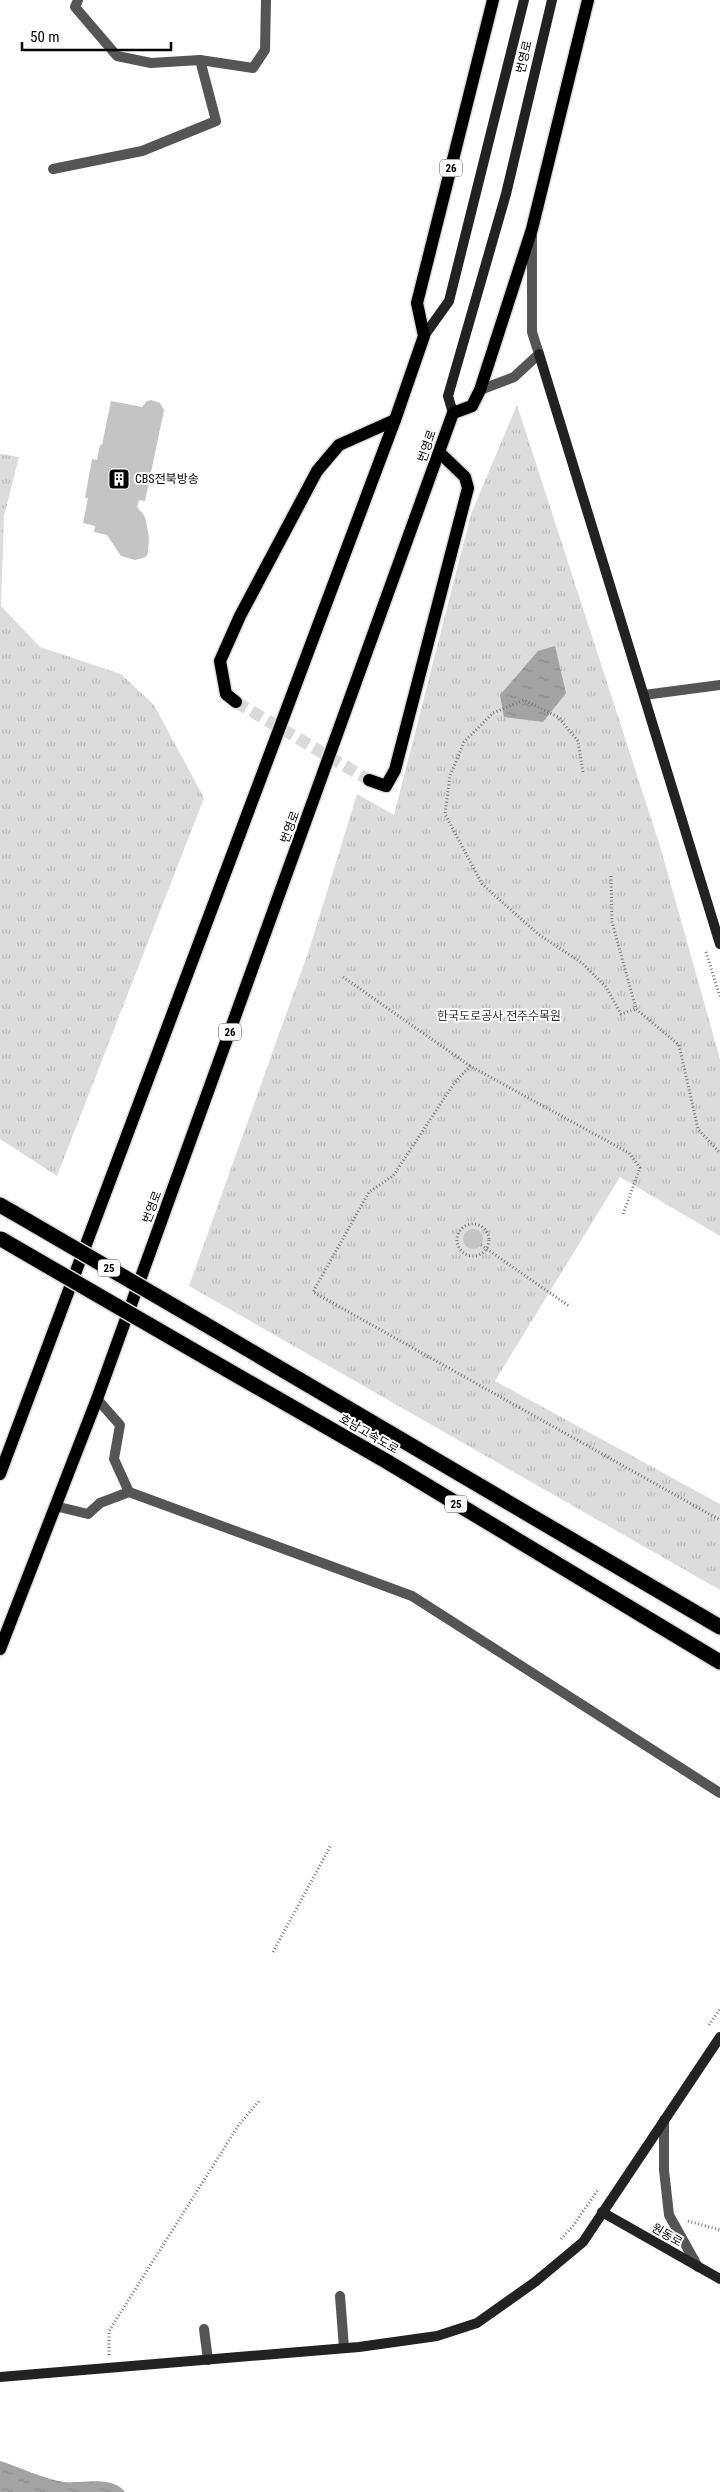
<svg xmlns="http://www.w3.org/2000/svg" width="720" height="2492" viewBox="0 0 720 2492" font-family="'Roboto Condensed','Noto Sans KR',sans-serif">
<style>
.park{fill:url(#park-tufts)}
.water{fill:url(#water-ripples)}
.building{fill:#c4c4c4}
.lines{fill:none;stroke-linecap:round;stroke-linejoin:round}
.primary-tunnel{stroke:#d9d9d9;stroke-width:12;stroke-dasharray:12 6;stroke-linecap:butt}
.primary-casing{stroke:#dbdbdb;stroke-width:15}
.highway-casing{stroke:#dbdbdb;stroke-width:18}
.path{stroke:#777;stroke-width:3;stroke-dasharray:1 2.5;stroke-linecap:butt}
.lane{stroke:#555;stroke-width:10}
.street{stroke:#555;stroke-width:10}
.secondary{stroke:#222;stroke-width:10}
.primary{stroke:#000;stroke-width:12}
.highway{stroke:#000;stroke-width:15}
.highway-bridge-casing{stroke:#dbdbdb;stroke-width:18;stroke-linecap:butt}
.highway-bridge{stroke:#000;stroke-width:15}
.labels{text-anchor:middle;stroke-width:4;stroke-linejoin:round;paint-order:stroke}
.shield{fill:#fff;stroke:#4c4c4c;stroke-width:1}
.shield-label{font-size:11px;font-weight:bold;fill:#000}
.street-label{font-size:12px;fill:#000;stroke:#fff}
.poi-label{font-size:12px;fill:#000;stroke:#fff;text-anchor:start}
.park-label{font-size:12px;fill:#333;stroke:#fff}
</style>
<defs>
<pattern id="park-tufts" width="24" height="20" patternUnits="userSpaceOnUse" patternTransform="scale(1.25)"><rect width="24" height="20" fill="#dcdcdc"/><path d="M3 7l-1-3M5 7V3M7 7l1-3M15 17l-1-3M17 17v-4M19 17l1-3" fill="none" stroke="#bbb"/></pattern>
<pattern id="water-ripples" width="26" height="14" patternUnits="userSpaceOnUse" patternTransform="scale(1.25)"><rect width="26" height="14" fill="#a3a3a3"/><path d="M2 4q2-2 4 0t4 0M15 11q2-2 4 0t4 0" fill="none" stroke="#8b8b8b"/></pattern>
</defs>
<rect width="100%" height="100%" fill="#fff"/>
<!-- park -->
<g class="park">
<polygon points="517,405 660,846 720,1059 720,1236 620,1177 495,1381 720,1504 720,1590 189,1286 309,950 357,794 394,815 471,514"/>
<polygon points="0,454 19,457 4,516 1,606 40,647 121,674 154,705 204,798 57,1176 0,1139"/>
</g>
<!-- water -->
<g class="water">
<polygon points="555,646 566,693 543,722 504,717 500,695 538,651"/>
<path d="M0,2461C20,2467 43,2479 64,2482C82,2484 112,2475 125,2492H0Z"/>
</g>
<!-- building -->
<g class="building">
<polygon points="151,400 160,403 164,410 145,501 139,500 137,507 144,515 146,521 149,538 148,553 146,557 135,560 121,556 107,535 94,532 95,526 83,523 88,498 85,498 92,459 97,460 100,445 102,445 111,401 142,407 147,401"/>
<circle cx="473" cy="1239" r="10"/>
</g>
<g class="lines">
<!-- primary-tunnel -->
<polyline class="primary-tunnel" points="236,702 369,780"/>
<!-- primary casing -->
<g class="primary-casing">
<g id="primary">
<polyline points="236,702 226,694 220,661 240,616 317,471 339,445 395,420"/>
<polyline points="369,780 386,786 395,770 468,488 465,477 440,453"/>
<polyline points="0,1474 395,420 424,336 417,303 493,0"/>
<polyline points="0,1649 97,1399 453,413 472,406 480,390 532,229 588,0"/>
</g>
</g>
<!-- highway casing -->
<g class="highway-casing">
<g id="highway">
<polyline points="0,1205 14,1213"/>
<polyline points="203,1323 720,1627"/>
<polyline points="191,1349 386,1461 720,1662"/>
</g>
</g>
<!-- path -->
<g class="path">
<polyline points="583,772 578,741 558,717 524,700 493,713 464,742 450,776 445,814 482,884 538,934 582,963 606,987 621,1014 636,1009"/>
<polyline points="611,876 612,922 636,1009 679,1045 698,1129 720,1153"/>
<polyline points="706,952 720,997"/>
<polyline points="343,977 470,1066"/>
<polyline points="623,1214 640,1168 629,1153 470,1066 455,1082 393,1176 369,1192 313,1292 720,1520"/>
<circle cx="473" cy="1240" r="16"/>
<polyline points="481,1245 569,1306"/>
<polyline points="273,1952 331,1845"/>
<polyline points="709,2025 720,2009"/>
<polyline points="688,2221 720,2230"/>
<polyline points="561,2239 573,2226 598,2190"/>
<polyline points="109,2355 109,2331 238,2126 260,2100"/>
</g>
<!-- lane -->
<g class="lane">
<polyline points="97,1399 120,1425 114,1459 129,1492"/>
<polyline points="55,1506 88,1514 100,1503 129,1492 412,1596 720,1793"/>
<polyline points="664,2120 664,2170 669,2215 698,2267"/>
<polyline points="340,2296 344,2348"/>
<polyline points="204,2329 208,2360"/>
</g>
<!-- street -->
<g class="street">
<polyline points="78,0 75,7 117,56 151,63 200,60 253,68 265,50 266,0"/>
<polyline points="53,169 142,151 216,121 200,60"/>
<polyline points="480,390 514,377 539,354 532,332 532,236"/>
<polyline points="644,695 720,685"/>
</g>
<!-- secondary -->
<g class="secondary">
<polyline points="424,336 449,301 524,0"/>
<polyline points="539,354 720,944"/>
<polyline points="453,413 448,396 506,194 552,0"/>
<polyline points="602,2212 720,2279"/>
<polyline points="0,2377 359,2347 437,2336 477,2323 535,2282 583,2242 720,2037"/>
</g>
<!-- primary -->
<use href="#primary" class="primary"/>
<!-- highway -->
<use href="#highway" class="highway"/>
<!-- highway-bridge casing -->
<g class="highway-bridge-casing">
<g id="highway-bridge">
<polyline points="14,1213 203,1323"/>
<polyline points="1,1239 191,1349"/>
</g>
</g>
<!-- highway-bridge -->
<use href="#highway-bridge" class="highway-bridge"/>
</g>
<!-- icons -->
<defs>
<g id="building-square" transform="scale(1.125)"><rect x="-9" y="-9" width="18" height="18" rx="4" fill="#000" stroke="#fff"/><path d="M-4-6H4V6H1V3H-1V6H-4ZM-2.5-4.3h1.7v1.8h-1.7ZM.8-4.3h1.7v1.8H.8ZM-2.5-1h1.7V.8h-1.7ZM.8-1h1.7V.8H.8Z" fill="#fff"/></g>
</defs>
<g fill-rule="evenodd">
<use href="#building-square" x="119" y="479"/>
</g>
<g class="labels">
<!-- shield labels -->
<g class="shield">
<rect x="440" y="159.5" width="22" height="17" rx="4"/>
<rect x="219" y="1023.5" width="22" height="17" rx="4"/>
<rect x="98" y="1259.5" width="22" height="17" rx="4"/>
<rect x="445" y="1495.5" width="22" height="17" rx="4"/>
</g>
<g class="shield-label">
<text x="451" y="172">26</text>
<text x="230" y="1036">26</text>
<text x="109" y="1272">25</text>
<text x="456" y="1508">25</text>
</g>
<!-- street labels -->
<g class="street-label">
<text transform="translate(524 57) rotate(-77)" y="4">번영로</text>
<text transform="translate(427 446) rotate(-71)" y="4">번영로</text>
<text transform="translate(290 827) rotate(-70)" y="4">번영로</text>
<text transform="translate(152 1207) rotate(-70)" y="4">번영로</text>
<text transform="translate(369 1434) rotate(30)" y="4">호남고속도로</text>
<text transform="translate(667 2235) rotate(30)" y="4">원동로</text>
</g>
<!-- poi labels -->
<g class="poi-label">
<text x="135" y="483">CBS전북방송</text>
</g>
<!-- park labels -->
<g class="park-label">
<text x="499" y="1020">한국도로공사 전주수목원</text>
</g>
</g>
<!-- scale -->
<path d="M22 42v8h149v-8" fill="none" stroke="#000000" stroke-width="2.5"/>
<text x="30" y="42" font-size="15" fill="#000000" stroke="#ffffff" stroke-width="4" paint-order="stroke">50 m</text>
</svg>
